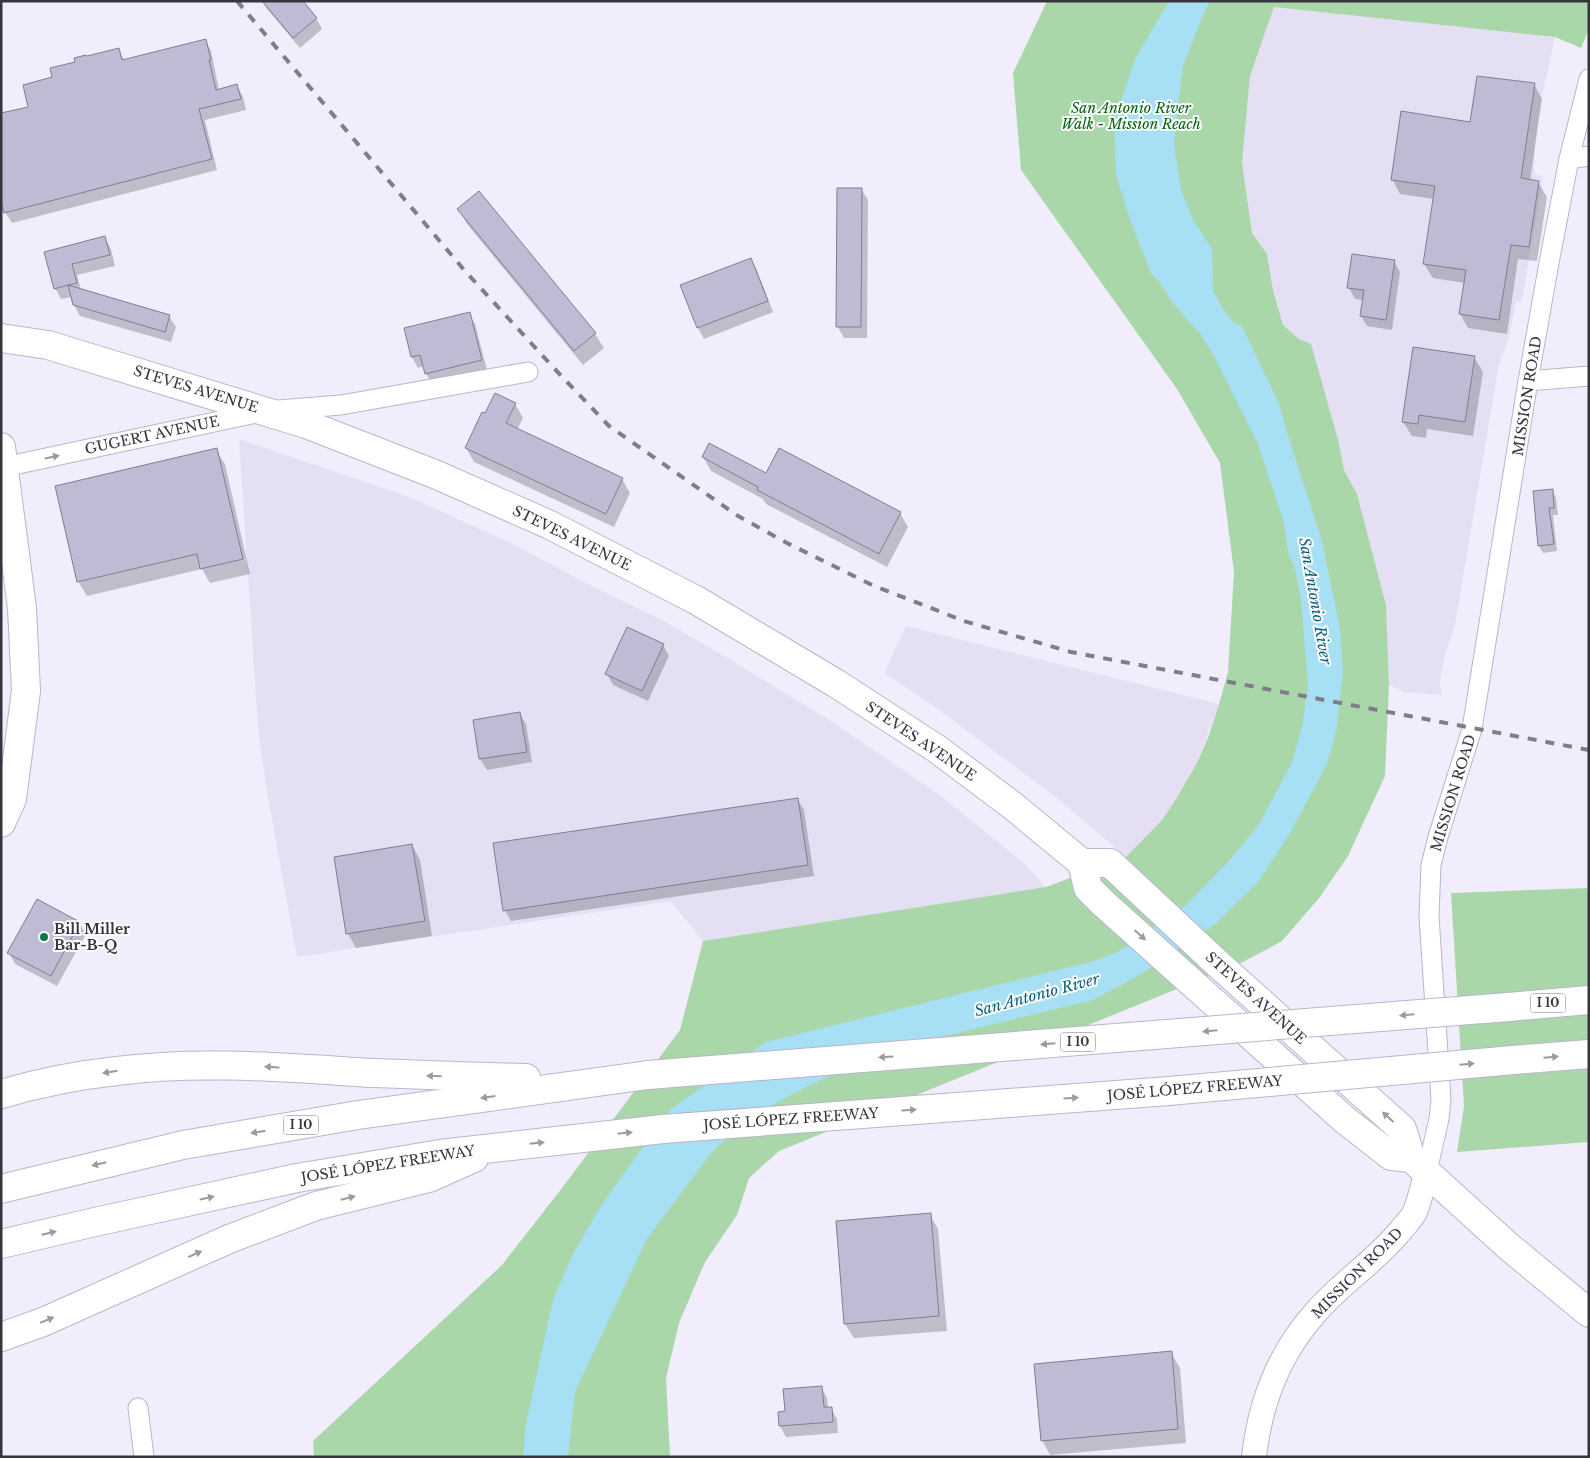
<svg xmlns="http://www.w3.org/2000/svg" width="1590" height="1458" viewBox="0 0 1590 1458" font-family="'Libre Baskerville',serif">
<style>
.industrial{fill:#e5dff3}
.green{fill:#aad7a9}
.water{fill:#a7dff5}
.shadow{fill:#0003}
.building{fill:#c0bbd5;stroke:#817c94}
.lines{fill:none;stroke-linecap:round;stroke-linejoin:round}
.minor-casing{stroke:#bbb4cd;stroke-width:21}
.tertiary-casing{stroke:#bbb4cd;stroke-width:26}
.secondary-casing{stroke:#bbb4cd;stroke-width:30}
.motorway-casing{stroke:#bbb4cd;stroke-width:30}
.minor{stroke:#fff;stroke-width:19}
.tertiary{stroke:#fff;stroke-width:24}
.secondary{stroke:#fff;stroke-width:28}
.motorway{stroke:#fff;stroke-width:28}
.rail{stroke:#807d89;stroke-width:4;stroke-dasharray:9 9;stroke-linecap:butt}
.motorway-bridge-casing{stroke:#bbb4cd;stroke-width:30;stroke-linecap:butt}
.motorway-bridge{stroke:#fff;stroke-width:28}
.oneway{fill:#9b9a9e}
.poi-dot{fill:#0f754d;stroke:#fdfdfd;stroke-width:2}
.labels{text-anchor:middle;stroke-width:4;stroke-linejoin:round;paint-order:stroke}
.shield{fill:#fdfdfd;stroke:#727077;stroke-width:1}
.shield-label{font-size:12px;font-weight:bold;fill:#37343e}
.park-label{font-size:14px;font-style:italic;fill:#046212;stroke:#fdfdfd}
.street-label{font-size:14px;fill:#37343e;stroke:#fdfdfd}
.poi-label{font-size:14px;font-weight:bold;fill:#37343e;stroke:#fdfdfd;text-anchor:start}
.water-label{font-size:15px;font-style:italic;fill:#095e78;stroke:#fdfdfd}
</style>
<rect width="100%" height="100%" fill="#f1edfd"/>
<!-- industrial -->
<g class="industrial">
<polygon points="1274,7 1555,37 1539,110 1535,143 1534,174 1543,176 1522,301 1516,301 1509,339 1499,364 1455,625 1444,658 1442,668 1440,682 1442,695 1404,692 1389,685 1386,605 1357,494 1344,470 1339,443 1299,339 1283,325 1273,290 1267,254 1252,233 1242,163 1250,76"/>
<polygon points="239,439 409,497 511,543 590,585 664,621 741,666 829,720 937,793 1025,864 1046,888 703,941 670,901 297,957 266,786 258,727"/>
<polygon points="906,626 1219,704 1197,763 1176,799 1162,820 1126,857 1057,798 934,706 884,673"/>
</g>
<!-- green -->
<g class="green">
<polygon points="1047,1 1589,1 1589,29 1581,48 1555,37 1274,7 1250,76 1242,163 1252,233 1267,254 1273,290 1283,325 1299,339 1311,344 1339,443 1344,470 1357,494 1386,605 1389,685 1385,776 1348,856 1320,897 1282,941 1243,962 779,1151 749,1178 737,1215 705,1262 679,1323 666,1378 670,1457 314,1457 313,1441 502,1265 562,1188 680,1030 703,941 1046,887 1126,857 1162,820 1176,799 1197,763 1209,735 1219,704 1228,672 1234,572 1220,463 1177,389 1021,170 1013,73"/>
<polygon points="1589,888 1589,1142 1457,1152 1464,1106 1451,893"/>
</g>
<!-- water -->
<polygon class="water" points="1169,1 1211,1 1206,8 1183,66 1174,142 1181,191 1195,223 1212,249 1213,290 1223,309 1233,322 1242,326 1280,406 1287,432 1322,541 1340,628 1343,673 1336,733 1326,766 1289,835 1258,882 1215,924 1143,973 1093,1000 878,1052 810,1085 748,1118 711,1153 647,1239 575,1392 568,1457 523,1457 526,1423 553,1300 574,1252 604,1201 671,1109 766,1042 1094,961 1118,952 1184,907 1227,863 1258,826 1292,762 1302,727 1308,686 1301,600 1295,569 1288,552 1284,523 1258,444 1214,356 1201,335 1171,301 1159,281 1151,273 1131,222 1116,175 1114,122 1135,59"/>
<!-- shadow -->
<g class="shadow">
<polygon points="262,1 316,18 322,29 300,48 267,9"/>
<polygon points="205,41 211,51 219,90 237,86 243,97 246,110 205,120 217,170 12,223 5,212 30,108 54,78 87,58 118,50 125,61"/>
<polygon points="1534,84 1542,99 1530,181 1538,182 1547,197 1537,261 1518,259 1507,334 1468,328 1460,314 1465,283 1433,278 1424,264 1434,199 1400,194 1392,179 1471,123"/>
<polygon points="861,189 868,200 867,338 844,338 838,327"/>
<polygon points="479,193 595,334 604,348 583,365 467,224 459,209"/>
<polygon points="105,238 111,249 115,266 77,275 81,290 169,316 176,327 171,342 80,316 74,305 72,297 61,299 55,288 46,252"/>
<polygon points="751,259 757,270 773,312 704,339 698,328 682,286"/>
<polygon points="1394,261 1400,272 1392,330 1367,326 1361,316 1363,300 1355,299 1349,288"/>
<polygon points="469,314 475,324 487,370 432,384 426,373 424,366 418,368 412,357"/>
<polygon points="1474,357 1483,372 1473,436 1427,429 1426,438 1412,436 1403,422"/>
<polygon points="515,404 523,418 517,430 622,479 630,493 614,527 474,462 466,448 486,415"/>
<polygon points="216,450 225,464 250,574 210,583 202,569 87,596 78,581"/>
<polygon points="703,457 900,513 908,527 887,567 766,504 763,499 711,471"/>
<polygon points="1552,491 1556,498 1558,515 1553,515 1557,551 1543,553 1539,546 1535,492"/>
<polygon points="663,645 669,656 648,701 613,685 607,674"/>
<polygon points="520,714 526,724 532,762 487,770 480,759 474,721"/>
<polygon points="797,799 804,810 814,876 511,921 505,910"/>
<polygon points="412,845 420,860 432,936 356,948 348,934"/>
<polygon points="79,923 86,934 57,986 15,964 9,953"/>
<polygon points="930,1215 938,1229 947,1331 854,1338 845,1324"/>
<polygon points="1171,1353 1180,1368 1186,1443 1050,1455 1042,1440"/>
<polygon points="821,1387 827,1398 828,1408 831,1408 837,1419 838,1433 786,1437 780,1426 786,1413"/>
</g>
<!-- building -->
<g class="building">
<polygon points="262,1 303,1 317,18 293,38"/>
<polygon points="206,39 211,60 209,60 216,90 237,84 241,99 199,109 212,159 4,213 1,201 1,113 28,107 23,85 52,77 50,68 75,62 74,58 86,55 87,56 119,48 122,60"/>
<polygon points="1477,76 1535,83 1521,178 1539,181 1529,247 1511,245 1499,320 1459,314 1466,270 1423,264 1435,186 1391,180 1401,111 1470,122"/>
<polygon points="837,188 862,188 861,327 836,327"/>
<polygon points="479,191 596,333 574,351 457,209"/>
<polygon points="105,236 110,255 72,264 77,283 68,285 170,315 165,332 73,305 68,285 54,289 44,252"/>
<polygon points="1352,254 1395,260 1386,320 1360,316 1364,290 1347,288"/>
<polygon points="751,258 768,301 697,328 680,285"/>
<polygon points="470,312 482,360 425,374 420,355 411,357 404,328"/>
<polygon points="1413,347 1475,356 1465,422 1419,415 1418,424 1402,422"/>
<polygon points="495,393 516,403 506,423 623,478 606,514 465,448 482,412 485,413"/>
<polygon points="709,443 766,473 779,448 901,512 879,554 757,490 758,487 702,457"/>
<polygon points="217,448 243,559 200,569 197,554 77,582 55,486"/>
<polygon points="1553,489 1554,508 1549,508 1554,544 1538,546 1533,491"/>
<polygon points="627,627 664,644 642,691 605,674"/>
<polygon points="520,712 527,752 479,759 473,720"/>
<polygon points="798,798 808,865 503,911 493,843"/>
<polygon points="412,844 425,921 346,934 334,857"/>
<polygon points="37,899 80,922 51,976 7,953"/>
<polygon points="931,1213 939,1316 844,1324 836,1221"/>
<polygon points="1172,1351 1178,1429 1041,1441 1034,1364"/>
<polygon points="822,1386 824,1407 832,1407 833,1422 779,1426 778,1412 785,1411 783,1389"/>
</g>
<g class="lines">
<!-- minor casing -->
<g class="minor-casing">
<g id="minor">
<polyline points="1569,159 1589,156"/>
<polyline points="1528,381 1589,376"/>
<polyline points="4,467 266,411 341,405 528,372"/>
<polyline points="1427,1171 1439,1119 1441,1099 1429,916 1431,865 1438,837 1472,729 1528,381 1549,263 1569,159 1589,79"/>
<polyline points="138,1408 144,1457"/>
</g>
</g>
<!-- tertiary casing -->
<g class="tertiary-casing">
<path id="tertiary" d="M1254,1457C1260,1402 1279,1353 1316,1312C1342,1282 1376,1261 1401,1230C1406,1224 1412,1218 1415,1212C1420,1199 1423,1185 1427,1171"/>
</g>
<!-- secondary casing -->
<g class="secondary-casing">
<g id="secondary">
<polyline points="1,338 48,345 306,424 437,475 550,525 696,600 837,684 937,749 1013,806 1082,863 1088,888 1103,903 1345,1120 1391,1156 1411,1158"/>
<polyline points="1,447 22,608 26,691 12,799 1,823"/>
<polyline points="1082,863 1110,863 1218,964 1402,1129 1411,1158 1508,1246 1589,1313"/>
</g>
</g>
<!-- motorway casing -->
<g class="motorway-casing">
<g id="motorway">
<polyline points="1508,1007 1589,1000"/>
<polyline points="1513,1060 1589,1054"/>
<path d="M1,1094C39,1083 78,1075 117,1071C202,1060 289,1068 374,1073C425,1075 476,1077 526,1078"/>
<polyline points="1,1189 183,1145 358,1115 648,1075"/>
<polyline points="1,1244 95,1222 297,1178 440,1154 663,1129 1169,1091"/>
<polyline points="1,1337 43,1322 229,1239 316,1206 429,1178 474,1158"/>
</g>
</g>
<!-- minor -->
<use href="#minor" class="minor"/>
<!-- tertiary -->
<use href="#tertiary" class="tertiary"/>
<!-- secondary -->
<use href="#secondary" class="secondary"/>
<!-- motorway -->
<use href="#motorway" class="motorway"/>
<!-- rail -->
<polyline class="rail" points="237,1 465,271 552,366 609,426 738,516 787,543 872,585 964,621 1071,652 1589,750"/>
<!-- motorway-bridge casing -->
<g class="motorway-bridge-casing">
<g id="motorway-bridge">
<polyline points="648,1075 1508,1007"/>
<polyline points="1169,1091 1513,1060"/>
</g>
</g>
<!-- motorway-bridge -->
<use href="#motorway-bridge" class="motorway-bridge"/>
</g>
<!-- one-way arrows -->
<defs><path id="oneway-solid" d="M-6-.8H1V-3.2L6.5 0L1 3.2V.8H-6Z" transform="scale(1.25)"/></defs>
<g class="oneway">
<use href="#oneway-solid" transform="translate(52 457) rotate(-12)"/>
<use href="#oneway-solid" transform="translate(1140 935) rotate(42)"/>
<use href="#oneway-solid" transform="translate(1407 1015) rotate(175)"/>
<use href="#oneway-solid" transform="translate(1210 1031) rotate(175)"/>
<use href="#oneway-solid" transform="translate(1048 1044) rotate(175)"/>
<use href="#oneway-solid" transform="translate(886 1057) rotate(176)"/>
<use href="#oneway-solid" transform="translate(1551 1057) rotate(-5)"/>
<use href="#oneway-solid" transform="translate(1467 1064) rotate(-5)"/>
<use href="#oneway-solid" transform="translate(272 1067) rotate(-177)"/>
<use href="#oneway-solid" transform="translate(110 1072) rotate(171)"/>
<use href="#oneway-solid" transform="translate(434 1076) rotate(-179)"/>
<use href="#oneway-solid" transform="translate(488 1097) rotate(172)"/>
<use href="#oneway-solid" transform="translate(1071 1098) rotate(-4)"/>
<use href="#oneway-solid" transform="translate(909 1110) rotate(-4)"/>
<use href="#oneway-solid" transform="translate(1388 1117) rotate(-138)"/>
<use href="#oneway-solid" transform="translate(258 1132) rotate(170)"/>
<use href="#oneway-solid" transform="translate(625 1133) rotate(-6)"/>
<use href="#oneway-solid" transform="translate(537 1143) rotate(-6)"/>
<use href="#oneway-solid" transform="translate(99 1164) rotate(167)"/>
<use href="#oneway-solid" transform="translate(207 1198) rotate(-12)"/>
<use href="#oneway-solid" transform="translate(348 1198) rotate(-14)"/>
<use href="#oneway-solid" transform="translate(49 1233) rotate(-13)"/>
<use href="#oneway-solid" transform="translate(195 1254) rotate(-24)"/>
<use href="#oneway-solid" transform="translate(47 1320) rotate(-23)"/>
</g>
<!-- markers -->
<circle class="poi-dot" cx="44" cy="937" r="5"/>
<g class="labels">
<!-- shield labels -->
<g class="shield">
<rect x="1530.5" y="993.5" width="35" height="19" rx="4"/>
<rect x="1060.5" y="1032.5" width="35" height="19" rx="4"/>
<rect x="283.5" y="1115.5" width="35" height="19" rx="4"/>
</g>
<g class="shield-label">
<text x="1548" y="1007">I 10</text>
<text x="1078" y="1046">I 10</text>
<text x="301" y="1129">I 10</text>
</g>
<!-- park labels -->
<g class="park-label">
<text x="1131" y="113">San Antonio River<tspan x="1131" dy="16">Walk - Mission Reach</tspan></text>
</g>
<!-- street labels -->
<g class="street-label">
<text transform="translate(196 389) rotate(17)" y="5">STEVES AVENUE</text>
<text transform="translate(1527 396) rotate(-81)" y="5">MISSION ROAD</text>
<text transform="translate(152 435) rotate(-12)" y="5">GUGERT AVENUE</text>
<text transform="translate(572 538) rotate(26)" y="5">STEVES AVENUE</text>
<text transform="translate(921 741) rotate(34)" y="5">STEVES AVENUE</text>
<text transform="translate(1453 793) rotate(-73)" y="5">MISSION ROAD</text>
<text transform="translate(1256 998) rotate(42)" y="5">STEVES AVENUE</text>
<text transform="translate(1195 1088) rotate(-5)" y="5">JOSÉ LÓPEZ FREEWAY</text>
<text transform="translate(791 1119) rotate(-4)" y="5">JOSÉ LÓPEZ FREEWAY</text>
<text transform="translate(388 1164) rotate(-9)" y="5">JOSÉ LÓPEZ FREEWAY</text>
<text transform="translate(1357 1273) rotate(-45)" y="5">MISSION ROAD</text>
</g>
<!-- poi labels -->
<g class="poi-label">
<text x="54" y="934">Bill Miller<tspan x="54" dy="16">Bar-B-Q</tspan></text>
</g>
<!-- water labels -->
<g class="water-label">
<text transform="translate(1315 601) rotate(80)" y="5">San Antonio River</text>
<text transform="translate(1037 995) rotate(-15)" y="5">San Antonio River</text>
</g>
</g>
<!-- border -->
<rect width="1590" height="1458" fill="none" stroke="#37343e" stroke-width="5"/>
</svg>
